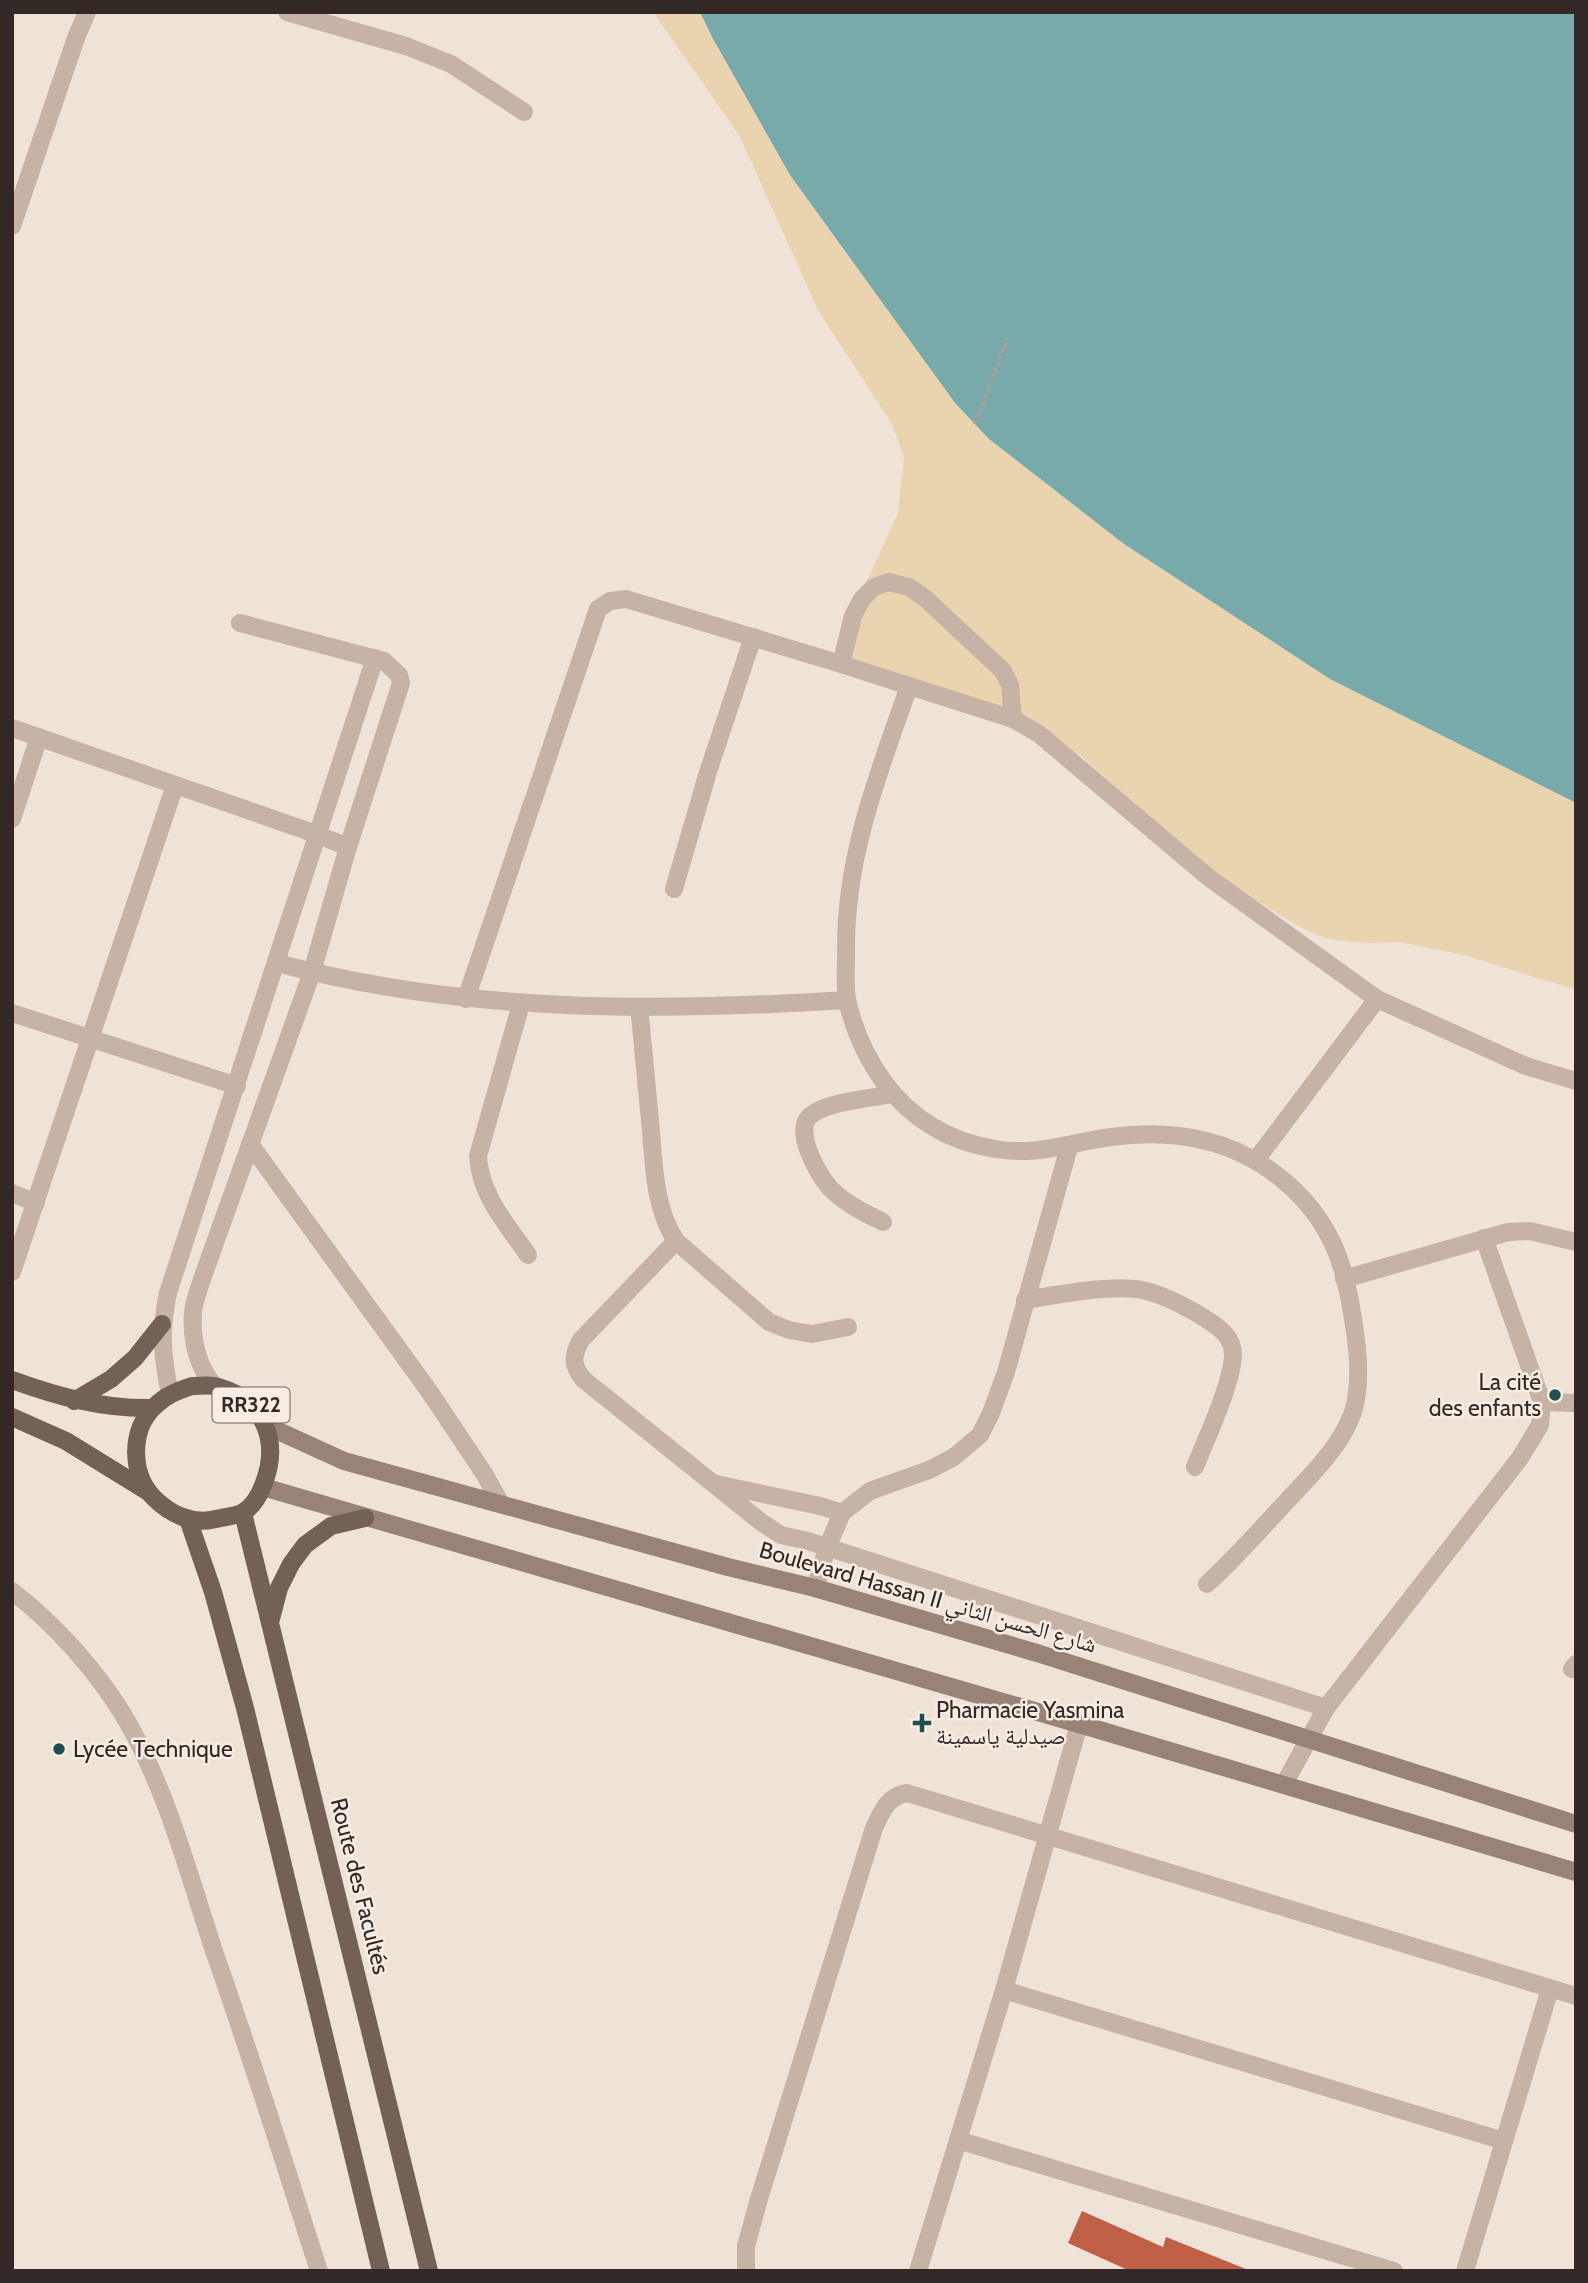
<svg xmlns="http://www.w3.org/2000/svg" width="1588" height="2283" viewBox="0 0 1588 2283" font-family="Cabin,'Noto Naskh Arabic',sans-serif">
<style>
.sand{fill:#ead4af}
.water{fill:#78aaaa}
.building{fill:#bf5f46}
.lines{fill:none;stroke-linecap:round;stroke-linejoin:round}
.path{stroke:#b29d8f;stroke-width:3.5;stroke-dasharray:3.5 3.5;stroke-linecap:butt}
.street{stroke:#c6b3a5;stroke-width:18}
.secondary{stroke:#998276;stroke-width:18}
.primary{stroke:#736057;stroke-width:18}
.poi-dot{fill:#1e4f51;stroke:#f7ede3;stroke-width:2.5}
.labels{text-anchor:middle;stroke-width:5;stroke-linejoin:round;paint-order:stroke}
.shield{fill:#f7ede3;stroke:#6d645f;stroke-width:2}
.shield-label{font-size:21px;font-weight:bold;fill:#322926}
.poi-label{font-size:23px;fill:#322926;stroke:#f7ede3;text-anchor:start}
.street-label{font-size:23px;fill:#322926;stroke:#f7ede3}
</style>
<rect width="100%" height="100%" fill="#efe3d8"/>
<!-- sand -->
<polygon class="sand" points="653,12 700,12 712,37 790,175 955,403 989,439 1124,544 1330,679 1576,803 1576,990 1464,955 1400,942 1368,943 1327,939 1302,928 1219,878 1081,756 1028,727 833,655 898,513 904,457 892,424 819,312 739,135"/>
<!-- water -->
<polygon class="water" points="700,12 1576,12 1576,803 1330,679 1124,544 989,439 955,403 790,175 712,37"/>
<!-- building -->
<polygon class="building" points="1082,2211 1163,2247 1166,2237 1251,2271 1130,2271 1068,2243"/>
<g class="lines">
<!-- path -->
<polyline class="path" points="975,424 1008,338"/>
<!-- street -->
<g class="street">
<polyline points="287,12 406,46 451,64 524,112"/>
<polyline points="12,226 76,38 87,12"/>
<polyline points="841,664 853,616 862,599 874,587 889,582 909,587 925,598 1003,671 1010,685 1013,719"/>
<polyline points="12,728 316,834 348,847"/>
<polyline points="12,819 39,737"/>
<polyline points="674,889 708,772 753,637"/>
<path d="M277,963C463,1013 656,1012 847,1000"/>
<polyline points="466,999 598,609 610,601 626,599 841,664 909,686"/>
<path d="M521,1004L478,1156C480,1195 506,1223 528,1255"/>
<path d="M639,1007C643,1044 646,1082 650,1120C654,1161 653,1206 676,1241L769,1322L789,1330L812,1334L848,1327"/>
<polyline points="12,1013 237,1086"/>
<polyline points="250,1144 429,1391 485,1475 501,1504"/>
<polyline points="1256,1160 1377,999"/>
<polyline points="12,1193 36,1203"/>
<path d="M883,1222C865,1213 846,1204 832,1190C819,1178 794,1132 809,1117C823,1102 872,1098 893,1094"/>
<path d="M676,1241L581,1340C572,1356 572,1365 583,1379L761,1522L781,1535L808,1541L1326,1708"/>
<polyline points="12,1272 175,785"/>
<polyline points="1344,1279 1508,1232 1530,1231 1576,1242"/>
<path d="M1025,1300C1057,1295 1112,1284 1142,1290C1165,1295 1187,1307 1206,1319C1220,1328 1233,1337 1233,1355C1232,1384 1206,1439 1195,1467"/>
<path d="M215,1386C197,1368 191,1337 193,1312C194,1301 199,1289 202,1279L312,972L348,847L401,683L399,675L384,661L240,623"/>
<path d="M170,1394C162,1356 160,1331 168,1293L375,658"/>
<polyline points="1542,1402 1576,1403"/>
<polyline points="716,1484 820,1506 842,1513"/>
<path d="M1207,1584C1235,1558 1260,1530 1286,1502C1310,1476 1341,1447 1353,1412C1362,1383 1358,1348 1353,1319C1349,1292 1342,1260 1329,1236C1305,1190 1257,1153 1206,1141C1178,1134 1148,1133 1120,1136C1076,1140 1041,1157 995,1149C950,1142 911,1119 884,1082C867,1059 855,1032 848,1004C844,989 846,972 846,957C844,859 877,778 909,686L1013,719L1039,734L1208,877L1377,999L1526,1066L1576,1081"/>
<polyline points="815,1588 827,1548 842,1513 870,1491 929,1470 954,1457 980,1435 991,1413 1006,1372 1069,1147"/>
<path d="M12,1591C56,1625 99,1673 127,1721C168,1793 189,1876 215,1954C252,2059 285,2165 319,2271"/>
<polyline points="1572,1669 1576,1664"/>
<polyline points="1284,1784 1326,1708 1520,1458 1540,1425 1542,1402 1484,1238"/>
<polyline points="1004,1990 1504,2141"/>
<polyline points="958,2140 1394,2271"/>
<path d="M746,2271V2246L759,2199L874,1828C882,1811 888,1796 907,1793L1576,1996"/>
<polyline points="918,2271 1004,1990 1079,1724"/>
<polyline points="1465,2271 1550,1989"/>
</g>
<!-- secondary -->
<g class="secondary">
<polyline points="265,1425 344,1461 728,1567 815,1588 1037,1653 1576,1824"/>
<polyline points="263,1487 1079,1724 1576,1872"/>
</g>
<!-- primary -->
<g class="primary">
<path d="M12,1380C59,1397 103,1409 152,1408"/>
<path d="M192,1386C200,1386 210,1384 218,1387C264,1400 280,1441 264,1483C260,1494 253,1507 242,1513C235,1516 224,1517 216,1519C192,1525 170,1514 154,1498C130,1474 130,1429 155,1406C166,1395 177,1391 192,1386Z"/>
<polyline points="74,1401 111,1379 135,1358 162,1324"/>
<polyline points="12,1417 66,1441 147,1491"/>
<polyline points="243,1513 429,2271"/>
<polyline points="188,1519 213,1592 245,1708 381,2271"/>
<polyline points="271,1619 279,1588 291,1564 305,1545 331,1526 365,1518"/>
</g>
</g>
<!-- markers -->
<g class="poi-dot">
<circle cx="1555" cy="1395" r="7"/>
<path d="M918.5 1712.5h7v7h7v7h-7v7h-7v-7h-7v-7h7z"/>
<circle cx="59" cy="1749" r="7"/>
</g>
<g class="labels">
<!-- shield labels -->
<rect class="shield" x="212.5" y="1387.5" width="77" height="35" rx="5"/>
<g class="shield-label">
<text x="251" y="1412">RR322</text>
</g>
<!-- poi labels -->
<g class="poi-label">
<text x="1541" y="1390" text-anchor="end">La cité<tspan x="1541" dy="26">des enfants</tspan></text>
<text x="936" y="1718">Pharmacie Yasmina<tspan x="936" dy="26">صيدلية ياسمينة</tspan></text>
<text x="73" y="1757">Lycée Technique</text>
</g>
<!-- street labels -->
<g class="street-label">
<text transform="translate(928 1597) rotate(16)" y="8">Boulevard Hassan II شارع الحسن الثاني</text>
<text transform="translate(360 1886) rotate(76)" y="8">Route des Facultés</text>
</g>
</g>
<!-- border -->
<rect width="1588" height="2283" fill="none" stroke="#322926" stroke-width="28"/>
</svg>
